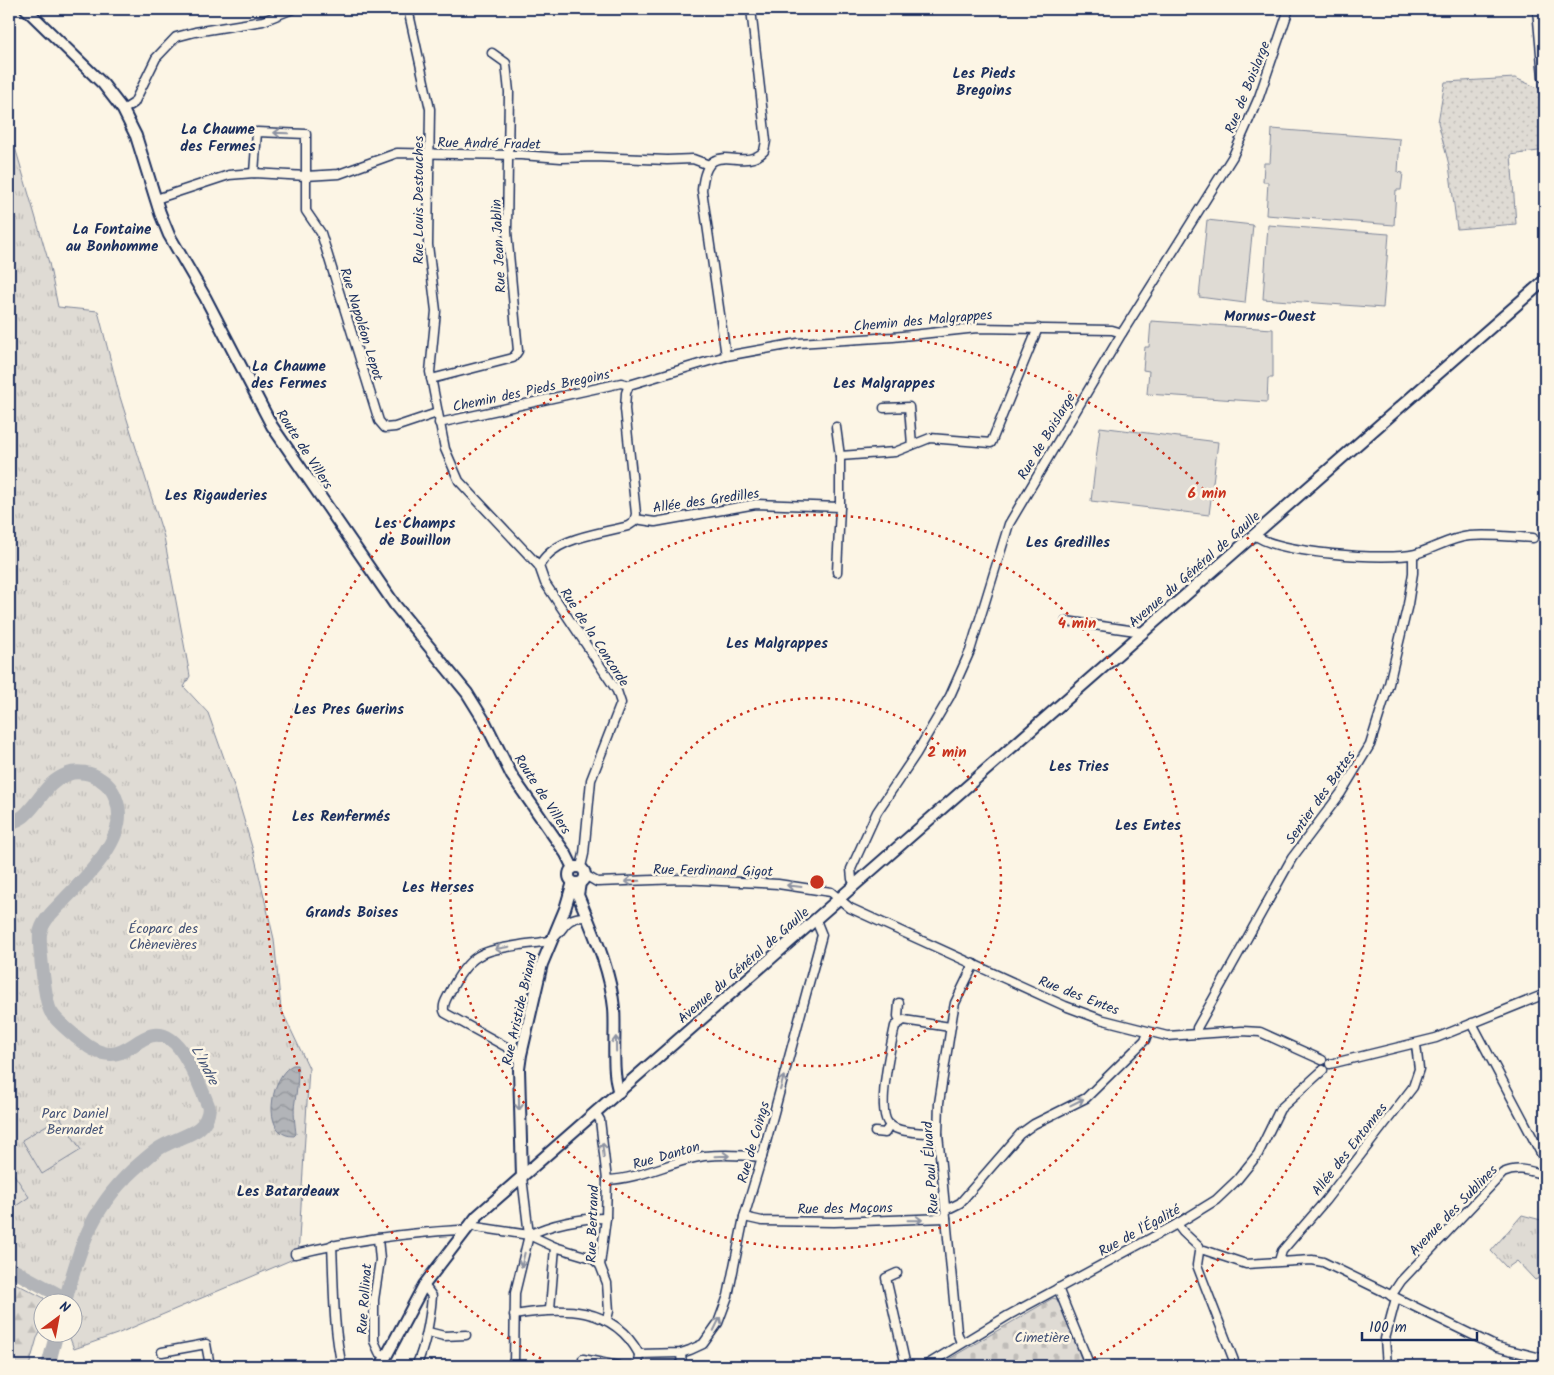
<svg xmlns="http://www.w3.org/2000/svg" width="1554" height="1375" viewBox="0 0 1554 1375" font-family="Kalam,sans-serif">
<style>
.grass{fill:url(#grass-dots);stroke:#7d8599}
.forest{fill:url(#forest-firs);stroke:#7d8599}
.cemetery{fill:url(#cemetery-stones);stroke:#7d8599}
.park{fill:url(#park-tufts);stroke:#7d8599}
.pitch{fill:#dfdbd4;stroke:#7d8599}
.water{fill:url(#water-waves);stroke:#767f94}
.lines{fill:none;stroke-linecap:round;stroke-linejoin:round}
.river{stroke:#b2b4b8;stroke-width:14}
.minor-casing{stroke:#1b2f5e;stroke-width:11}
.major-casing{stroke:#1b2f5e;stroke-width:14}
.minor{stroke:#fcf5e5;stroke-width:8}
.major{stroke:#fcf5e5;stroke-width:10}
.oneway{stroke:#8c92a2}
.ring{fill:none;stroke:#c8321e;stroke-width:2.5;stroke-dasharray:2.5 5}
.labels{text-anchor:middle;stroke-width:5;stroke-linejoin:round;paint-order:stroke}
.street-label{font-size:14px;fill:#1b2f5e;stroke:#fcf5e5}
.park-label{font-size:14px;fill:#425176;stroke:#fcf5e5}
.neighbourhood-label{font-size:15px;font-weight:bold;fill:#1b2f5e;stroke:#fcf5e5}
.water-label{font-size:15px;font-style:italic;fill:#485779;stroke:#fcf5e5}
.centre{fill:#c8321e;stroke:#fcf5e5;stroke-width:2.5}
.ring-label{font-size:15px;text-anchor:middle;font-weight:bold;fill:#c8321e;stroke:#fcf5e5;stroke-width:5;stroke-linejoin:round;paint-order:stroke}
</style>
<defs>
<pattern id="grass-dots" width="8" height="8" patternUnits="userSpaceOnUse" patternTransform="scale(1.25)"><rect width="8" height="8" fill="#dfdbd4"/><path d="M2 2h.1M6 6h.1" fill="none" stroke="#bfbcb8" stroke-width="1.8" stroke-linecap="round"/></pattern>
<pattern id="forest-firs" width="22" height="20" patternUnits="userSpaceOnUse" patternTransform="scale(1.25)"><rect width="22" height="20" fill="#dfdbd4"/><path d="M5 1l3.5 6h-7zM16 11l3.5 6h-7z" fill="#bfbcb8"/></pattern>
<pattern id="cemetery-stones" width="16" height="16" patternUnits="userSpaceOnUse" patternTransform="scale(1.25)"><rect width="16" height="16" fill="#dfdbd4"/><path d="M2 7V4a2 2 0 0 1 4 0v3zM10 15v-3a2 2 0 0 1 4 0v3z" fill="#bfbcb8"/></pattern>
<pattern id="park-tufts" width="24" height="20" patternUnits="userSpaceOnUse" patternTransform="scale(1.25)"><rect width="24" height="20" fill="#dfdbd4"/><path d="M3 7l-1-3M5 7V3M7 7l1-3M15 17l-1-3M17 17v-4M19 17l1-3" fill="none" stroke="#bfbcb8"/></pattern>
<pattern id="water-waves" width="16" height="10" patternUnits="userSpaceOnUse" patternTransform="scale(1.25)"><rect width="16" height="10" fill="#b2b4b8"/><path d="M0 5q4-4 8 0t8 0" fill="none" stroke="#909399"/></pattern>
</defs>
<rect width="100%" height="100%" fill="#fcf5e5"/>
<filter id="ink" filterUnits="userSpaceOnUse"><feTurbulence type="fractalNoise" baseFrequency=".02" numOctaves="2"/><feDisplacementMap in="SourceGraphic" scale="10" xChannelSelector="R" yChannelSelector="G"/><feConvolveMatrix kernelMatrix="1 2 1 2 8 2 1 2 1" color-interpolation-filters="sRGB"/></filter>
<g filter="url(#ink)">
<!-- grass -->
<polygon class="grass" points="1515,78 1545,91 1545,150 1511,155 1516,224 1457,229 1449,165 1438,122 1445,82"/>
<!-- forest -->
<polygon class="forest" points="9,1280 44,1298 42,1329 37,1338 29,1366 9,1366"/>
<!-- cemetery -->
<polygon class="cemetery" points="1053,1298 1059,1300 1084,1366 937,1366"/>
<!-- park -->
<g class="park">
<polygon points="9,135 12,137 49,263 58,307 98,311 120,397 164,537 190,676 184,687 208,713 234,786 254,854 274,939 281,1009 309,1068 298,1257 117,1334 74,1349 68,1333 72,1332 72,1302 58,1302 52,1285 28,1277 9,1267"/>
<polygon points="1522,1215 1545,1221 1545,1275 1535,1280 1517,1261 1507,1268 1491,1251"/>
</g>
<!-- pitch -->
<g class="pitch">
<polygon points="1272,129 1400,139 1398,172 1403,173 1401,190 1396,190 1394,225 1266,215 1268,182 1263,182 1264,163 1270,163"/>
<polygon points="1207,220 1253,225 1245,303 1199,297"/>
<polygon points="1268,225 1389,234 1383,308 1263,299"/>
<polygon points="1151,321 1273,329 1273,378 1268,378 1267,402 1147,394 1149,371 1143,370 1145,347 1149,347"/>
<polygon points="1100,427 1218,442 1209,515 1091,501"/>
<polygon points="60,1117 81,1150 42,1174 22,1140"/>
<polygon points="9,1167 29,1197 13,1208 9,1202"/>
</g>
<!-- water -->
<path class="water" d="M293,1065H297C299,1078 297,1089 295,1101C293,1112 295,1124 296,1134L294,1136C260,1137 270,1075 293,1065Z"/>
<g class="lines">
<!-- river -->
<g class="river">
<path d="M9,824C14,821 21,819 25,815C42,799 45,783 68,774C77,770 92,773 100,779C111,786 115,794 118,806C126,840 85,878 64,900C55,910 42,920 40,934C39,945 45,1003 51,1012C57,1022 67,1029 75,1036C86,1045 96,1054 111,1054C132,1054 147,1024 170,1039C186,1049 202,1090 209,1108C207,1134 182,1135 163,1146C155,1150 148,1157 142,1162C94,1202 80,1244 65,1302"/>
<polyline points="9,1268 66,1299"/>
<polyline points="48,1366 57,1332"/>
</g>
<!-- minor casing -->
<g class="minor-casing">
<g id="minor">
<polyline points="408,9 430,109 428,245 436,311 430,372 445,449 459,481 539,566 545,583 617,691 621,703 591,780 584,854 581,867"/>
<polyline points="1537,9 1543,77"/>
<polyline points="123,110 134,103 156,58 176,37 195,32 263,21 293,9"/>
<polyline points="254,173 257,132 306,134 306,211 321,233 379,421 385,428 395,427 437,413"/>
<polyline points="156,199 229,175 254,173 306,176 339,174 397,153 521,155 561,158 595,157 667,160 693,159 709,165"/>
<polyline points="726,356 798,343 893,337 977,328 1112,330 1122,333"/>
<polyline points="431,379 513,358 518,351 507,232 509,92 506,63 492,53"/>
<polyline points="884,408 909,407 912,445"/>
<polyline points="439,423 621,383 629,385"/>
<polyline points="836,427 840,456"/>
<polyline points="635,519 655,522 756,504 840,507 840,456 895,452 930,438 991,443 1038,328"/>
<path d="M1255,535C1275,553 1388,561 1415,554C1433,549 1450,538 1469,536C1490,534 1512,537 1533,538"/>
<path d="M539,566C554,537 599,534 628,526L634,522L636,514L625,409L626,393L629,385L726,356L702,190C707,133 742,175 764,151L766,141L751,9"/>
<polyline points="837,572 840,507"/>
<polyline points="1066,621 1143,632"/>
<polyline points="585,875 597,882 682,879 778,884 831,892 850,908 1065,1006 1100,1019 1167,1036 1242,1031 1260,1032 1322,1060"/>
<polyline points="855,884 852,879 851,869 877,812 916,754 950,696 970,651 1009,524 1122,333 1233,156 1259,97 1289,9"/>
<polyline points="899,1003 898,1016 900,1022"/>
<polyline points="1472,1023 1545,1161"/>
<polyline points="1197,1034 1197,1028 1292,858 1341,793 1370,745 1389,684 1408,604 1413,573 1413,555"/>
<path d="M521,1055L445,1013C441,1006 447,998 450,992C471,950 484,951 527,944C533,943 544,943 550,940C566,932 561,916 587,917"/>
<polyline points="1330,1064 1436,1038 1545,994"/>
<polyline points="595,1112 600,1120 607,1180 606,1218 600,1265 607,1283 609,1311 607,1319"/>
<polyline points="875,1132 885,1133 890,1125"/>
<path d="M938,1134C925,1132 899,1134 889,1124C876,1111 891,1045 895,1026L904,1020L950,1027"/>
<path d="M607,1180C641,1179 671,1161 704,1156C723,1154 743,1155 762,1157"/>
<polyline points="945,1207 950,1208 960,1203 1020,1134 1034,1124 1086,1098 1145,1040 1148,1032"/>
<polyline points="744,1217 762,1221 834,1222 946,1218"/>
<polyline points="471,1223 476,1227 529,1235 555,1247 592,1258 600,1265"/>
<polyline points="1177,1224 1183,1232 1198,1246"/>
<path d="M529,1235C551,1224 581,1218 606,1218"/>
<polyline points="378,1238 380,1260 374,1300 374,1341 379,1352 386,1357"/>
<path d="M332,1245C334,1286 333,1327 342,1366"/>
<polyline points="1204,1250 1246,1264 1312,1260 1323,1262 1497,1347 1545,1359"/>
<polyline points="1199,1252 1197,1265 1236,1366"/>
<path d="M295,1254C349,1241 404,1233 459,1230L463,1232"/>
<polyline points="1279,1261 1282,1251 1325,1201 1413,1087 1419,1069 1416,1045"/>
<polyline points="897,1273 886,1278 906,1366"/>
<polyline points="1058,1288 1090,1366"/>
<path d="M1391,1296L1401,1281L1503,1173C1518,1166 1530,1171 1545,1175"/>
<polyline points="550,1309 555,1247"/>
<path d="M514,1315C562,1307 613,1305 639,1354"/>
<polyline points="428,1332 444,1336 466,1335"/>
<polyline points="961,1343 957,1332 938,1134 939,1103 953,1013 955,1003 974,964"/>
<polyline points="162,1352 206,1344 210,1366"/>
<polyline points="681,1353 682,1366"/>
<polyline points="583,1359 618,1366"/>
<path d="M416,1366C426,1344 430,1321 432,1296L424,1285"/>
<polyline points="514,1366 515,1293 529,1235 522,1177"/>
<polyline points="638,1366 639,1354 681,1353 690,1350 703,1344 718,1323 728,1296 744,1217 762,1157 822,935 816,920"/>
<polyline points="925,1366 1009,1315 1177,1224 1216,1200 1237,1180 1258,1154 1280,1109 1323,1070"/>
<polyline points="1387,1366 1385,1339 1396,1298"/>
</g>
</g>
<!-- major casing -->
<g class="major-casing">
<g id="major">
<polyline points="26,9 103,84 123,110 136,136 160,213 169,235 205,297 272,426 395,605 467,693 485,722 512,776 566,854 573,868"/>
<circle cx="577" cy="875" r="8"/>
<path d="M580,883L578,895C593,932 610,968 614,1008C616,1032 611,1073 619,1092"/>
<polyline points="522,1177 519,1069 521,1055 542,964 565,909 573,882"/>
<polyline points="381,1366 424,1285 477,1216 1545,280"/>
</g>
</g>
<!-- minor -->
<use href="#minor" class="minor"/>
<!-- major -->
<use href="#major" class="major"/>
</g>
<!-- one-way arrows -->
<defs><path id="oneway-shaft" d="M-6 0H5M1.5-3L5.5 0L1.5 3" fill="none" stroke-width="1.6" stroke-linecap="round" stroke-linejoin="round" transform="scale(1.25)"/></defs>
<g class="oneway">
<use href="#oneway-shaft" transform="translate(281 133) rotate(-178)"/>
<use href="#oneway-shaft" transform="translate(632 881) rotate(178)"/>
<use href="#oneway-shaft" transform="translate(794 886) rotate(-173)"/>
<use href="#oneway-shaft" transform="translate(502 948) rotate(170)"/>
<use href="#oneway-shaft" transform="translate(616 1044) rotate(-91)"/>
<use href="#oneway-shaft" transform="translate(782 1083) rotate(-75)"/>
<use href="#oneway-shaft" transform="translate(1077 1102) rotate(-26)"/>
<use href="#oneway-shaft" transform="translate(519 1103) rotate(89)"/>
<use href="#oneway-shaft" transform="translate(603 1150) rotate(-96)"/>
<use href="#oneway-shaft" transform="translate(722 1156) rotate(-2)"/>
<use href="#oneway-shaft" transform="translate(915 1220) rotate(-1)"/>
<use href="#oneway-shaft" transform="translate(523 1260) rotate(103)"/>
<use href="#oneway-shaft" transform="translate(717 1324) rotate(-64)"/>
</g>
</g>
<!-- distance rings -->
<g class="ring">
<circle cx="817" cy="882" r="184"/>
<circle cx="817" cy="882" r="367"/>
<path d="M554 1366A551 551 0 1 1 1080 1366"/>
</g>
<g class="labels">
<!-- street labels -->
<g class="street-label">
<text transform="translate(1247 87) rotate(-68)" y="5">Rue de Boislarge</text>
<text transform="translate(489 143) rotate(1)" y="5">Rue André Fradet</text>
<text transform="translate(418 200) rotate(-90)" y="5">Rue Louis Destouches</text>
<text transform="translate(498 246) rotate(-93)" y="5">Rue Jean Jablin</text>
<text transform="translate(923 320) rotate(-5)" y="5">Chemin des Malgrappes</text>
<text transform="translate(362 324) rotate(73)" y="5">Rue Napoléon Lepot</text>
<text transform="translate(531 390) rotate(-12)" y="5">Chemin des Pieds Bregoins</text>
<text transform="translate(1046 436) rotate(-59)" y="5">Rue de Boislarge</text>
<text transform="translate(305 449) rotate(57)" y="5">Route de Villers</text>
<text transform="translate(706 500) rotate(-8)" y="5">Allée des Gredilles</text>
<text transform="translate(1194 569) rotate(-41)" y="5">Avenue du Général de Gaulle</text>
<text transform="translate(595 637) rotate(57)" y="5">Rue de la Concorde</text>
<text transform="translate(543 794) rotate(57)" y="5">Route de Villers</text>
<text transform="translate(1320 797) rotate(-55)" y="5">Sentier des Battes</text>
<text transform="translate(713 870) rotate(1)" y="5">Rue Ferdinand Gigot</text>
<text transform="translate(743 965) rotate(-41)" y="5">Avenue du Général de Gaulle</text>
<text transform="translate(1079 995) rotate(21)" y="5">Rue des Entes</text>
<text transform="translate(519 1009) rotate(-77)" y="5">Rue Aristide Briand</text>
<text transform="translate(753 1142) rotate(-74)" y="5">Rue de Coings</text>
<text transform="translate(1349 1149) rotate(-52)" y="5">Allée des Entonnes</text>
<text transform="translate(666 1155) rotate(-16)" y="5">Rue Danton</text>
<text transform="translate(930 1168) rotate(-94)" y="5">Rue Paul Éluard</text>
<text transform="translate(845 1208) rotate(-1)" y="5">Rue des Maçons</text>
<text transform="translate(1453 1210) rotate(-46)" y="5">Avenue des Sublines</text>
<text transform="translate(592 1224) rotate(-88)" y="5">Rue Bertrand</text>
<text transform="translate(1139 1230) rotate(-29)" y="5">Rue de l'Égalité</text>
<text transform="translate(364 1299) rotate(-86)" y="5">Rue Rollinat</text>
</g>
<!-- park labels -->
<g class="park-label">
<text x="163" y="933">Écoparc des<tspan x="163" dy="16">Chènevières</tspan></text>
<text x="75" y="1118">Parc Daniel<tspan x="75" dy="16">Bernardet</tspan></text>
<text x="1042" y="1342">Cimetière</text>
</g>
<!-- neighbourhood labels -->
<g class="neighbourhood-label">
<text x="984" y="78">Les Pieds<tspan x="984" dy="17">Bregoins</tspan></text>
<text x="218" y="134">La Chaume<tspan x="218" dy="17">des Fermes</tspan></text>
<text x="112" y="234">La Fontaine<tspan x="112" dy="17">au Bonhomme</tspan></text>
<text x="1270" y="321">Mornus-Ouest</text>
<text x="289" y="371">La Chaume<tspan x="289" dy="17">des Fermes</tspan></text>
<text x="884" y="388">Les Malgrappes</text>
<text x="216" y="500">Les Rigauderies</text>
<text x="415" y="528">Les Champs<tspan x="415" dy="17">de Bouillon</tspan></text>
<text x="1068" y="547">Les Gredilles</text>
<text x="777" y="648">Les Malgrappes</text>
<text x="349" y="714">Les Pres Guerins</text>
<text x="1079" y="771">Les Tries</text>
<text x="341" y="821">Les Renfermés</text>
<text x="1148" y="830">Les Entes</text>
<text x="438" y="892">Les Herses</text>
<text x="352" y="917">Grands Boises</text>
<text x="288" y="1196">Les Batardeaux</text>
</g>
<!-- water labels -->
<g class="water-label">
<text transform="translate(205 1065) rotate(62)" y="5">L'Indre</text>
</g>
</g>
<circle cx="817" cy="882" r="8" class="centre"/>
<g class="ring-label">
<text x="1207" y="498">6 min</text>
<text x="1077" y="628">4 min</text>
<text x="947" y="757">2 min</text>
</g>
<!-- margin -->
<rect width="1554" height="1375" fill="none" stroke="#fcf5e5" stroke-width="30"/>
<rect x="15" y="15" width="1524" height="1345" fill="none" stroke="#1b2f5e" stroke-width="2" filter="url(#ink)"/>
<!-- north arrow -->
<g transform="translate(58 1318) rotate(32)"><circle r="24" fill="#fcf5e5" stroke="#a2a6af"/>
<path d="M0-4L9 19L0 12L-9 19Z" fill="#c8321e"/>
<text y="-8" font-size="14" font-weight="bold" text-anchor="middle" fill="#1b2f5e">N</text>
</g>
<!-- scale -->
<path d="M1362 1332v8h115v-8" fill="none" stroke="#1b2f5e" stroke-width="2.5"/>
<text x="1369" y="1332" font-size="15" fill="#1b2f5e" stroke="#fcf5e5" stroke-width="4" paint-order="stroke">100 m</text>
</svg>
